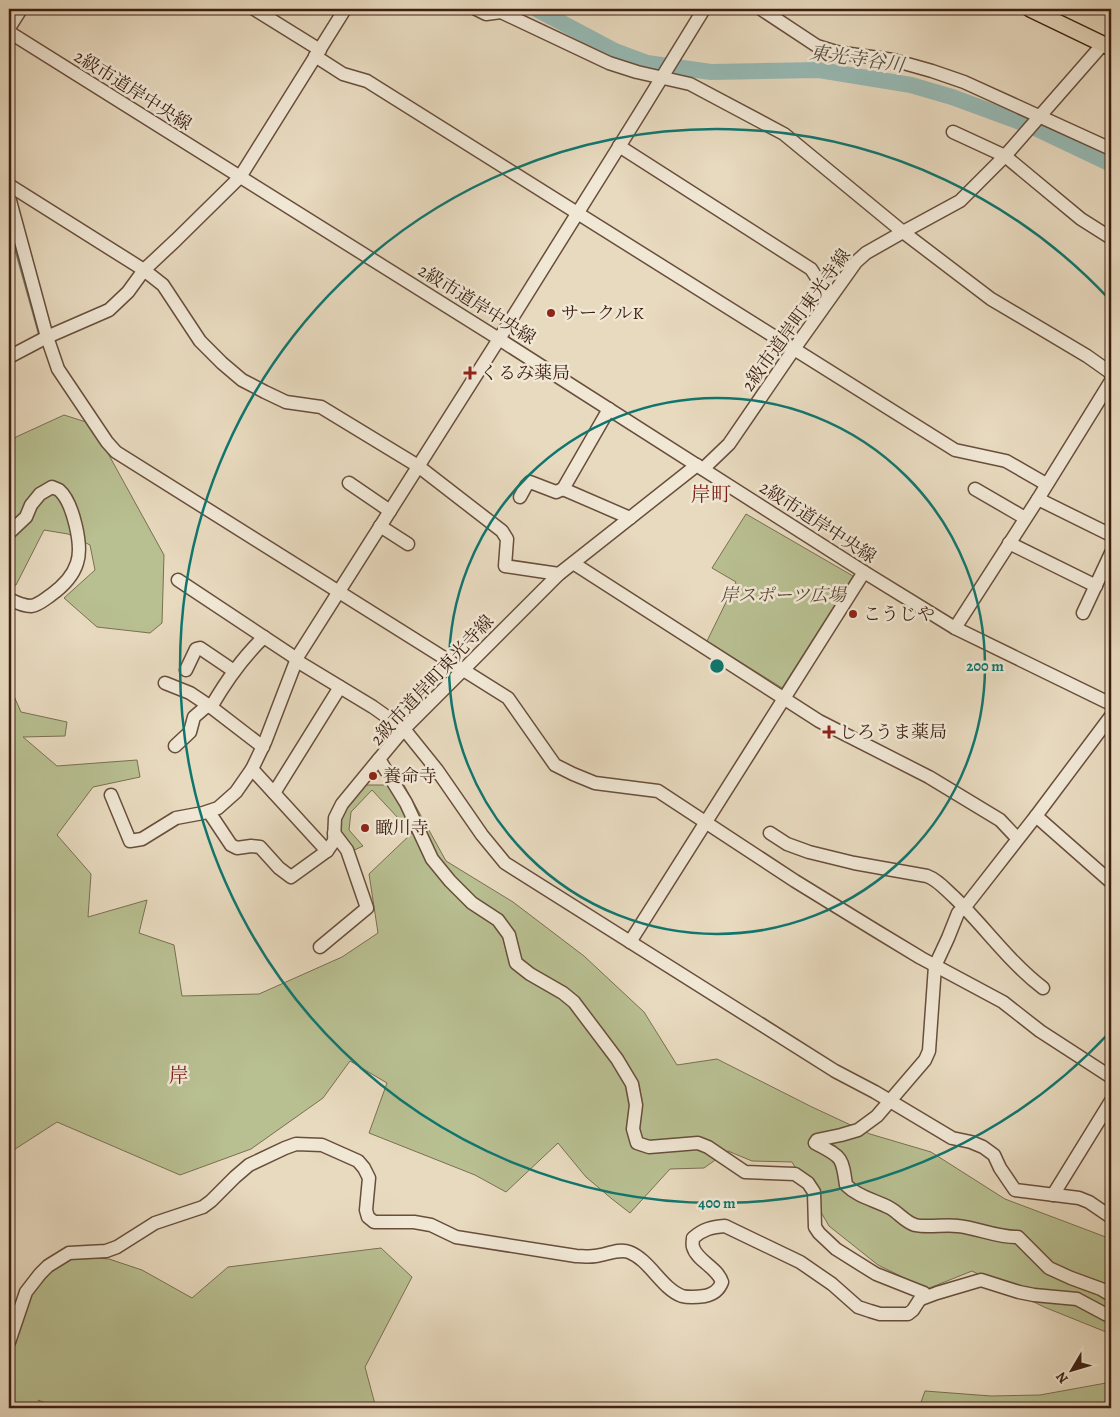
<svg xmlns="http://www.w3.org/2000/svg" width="1120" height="1417" viewBox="0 0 1120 1417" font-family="Alegreya,'Noto Serif JP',serif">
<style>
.green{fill:#b8bf91;stroke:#7a6f51}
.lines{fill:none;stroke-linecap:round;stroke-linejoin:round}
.stream{stroke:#737c73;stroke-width:2.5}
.river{stroke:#97bab5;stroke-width:16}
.minor-casing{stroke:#684e3c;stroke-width:15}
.major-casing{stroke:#3d1f11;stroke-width:18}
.minor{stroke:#f0e7d5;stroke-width:12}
.major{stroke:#e8dabf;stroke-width:15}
.ring{fill:none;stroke:#0f766e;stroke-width:2.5}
.poi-dot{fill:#8f2418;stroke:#f0e7d5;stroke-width:2}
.labels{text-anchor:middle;stroke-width:5;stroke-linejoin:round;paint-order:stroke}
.street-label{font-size:18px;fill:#3d1f11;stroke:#f0e7d5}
.poi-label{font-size:18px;fill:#3d1f11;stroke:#f0e7d5;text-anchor:start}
.park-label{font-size:18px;font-style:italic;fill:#5c4731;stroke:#f0e7d5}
.water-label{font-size:19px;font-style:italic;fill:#584e42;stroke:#f0e7d5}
.quarter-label{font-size:20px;fill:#7a1f14;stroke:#f0e7d5}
.centre{fill:#0f766e;stroke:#f0e7d5;stroke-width:2.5}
.ring-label{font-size:15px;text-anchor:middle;font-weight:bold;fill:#0f766e;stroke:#f0e7d5;stroke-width:5;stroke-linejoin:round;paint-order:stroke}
</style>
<rect width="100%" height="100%" fill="#e8dabf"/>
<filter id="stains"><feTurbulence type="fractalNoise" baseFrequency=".004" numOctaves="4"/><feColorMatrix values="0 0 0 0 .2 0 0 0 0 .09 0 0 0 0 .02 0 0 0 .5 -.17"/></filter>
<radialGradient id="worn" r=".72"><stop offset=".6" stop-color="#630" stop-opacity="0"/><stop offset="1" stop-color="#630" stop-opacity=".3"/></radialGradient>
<!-- green -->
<g class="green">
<polygon points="64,415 86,422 105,448 164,555 162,623 150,633 97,627 64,598 95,570 90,545 68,534 44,530 16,585 9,587 9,446 16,437"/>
<polygon points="746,514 853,576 782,688 707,641 736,582 712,568"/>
<polygon points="9,685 21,712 67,722 65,736 23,737 57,766 137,760 140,777 93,787 57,835 91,874 88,917 147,900 139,933 174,945 182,996 259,994 342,957 378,933 369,874 412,833 372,790 351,812 349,830 363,846 350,852 338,831 342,809 365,785 404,785 446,861 513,902 584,956 644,1012 677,1065 717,1059 812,1107 870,1134 931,1152 1005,1199 1111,1239 1111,1334 1044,1307 972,1271 927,1289 878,1265 829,1226 792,1162 752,1161 728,1151 704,1168 670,1169 630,1213 612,1199 586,1177 558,1143 506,1192 475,1175 369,1133 387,1083 350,1061 323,1098 251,1149 180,1175 57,1122 9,1153"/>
<polygon points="381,1248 412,1277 365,1367 376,1408 58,1408 38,1400 43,1408 9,1408 9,1336 32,1279 75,1256 109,1259 142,1270 192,1298 228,1267"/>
<polygon points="1111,1373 1111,1408 919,1408 925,1391 991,1396 1040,1395 1106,1383"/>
</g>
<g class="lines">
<!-- stream -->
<polyline class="stream" points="9,226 40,337"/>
<!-- river -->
<polyline class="river" points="536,9 615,51 647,63 711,72 819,70 911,85 952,97 1031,126 1111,164"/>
<!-- minor casing -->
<g class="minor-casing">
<g id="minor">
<polyline points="254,9 320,50"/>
<polyline points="476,9 486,14 501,12 609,63 637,72 690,84 784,134 903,232 991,299 1087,356 1111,373"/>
<polyline points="761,9 817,46 836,52 893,60 932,71 964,82 1111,149"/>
<polyline points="9,28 21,9"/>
<polyline points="9,32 499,339 864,572 955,628 1111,704"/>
<polyline points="315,56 343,74 367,81 955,450 1006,461 1046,484"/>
<polyline points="953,132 1005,156 1081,219 1111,238"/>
<polyline points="619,146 811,269 830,298"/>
<polyline points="9,185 144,270 163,285 200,341 222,363 242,380 265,392 286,402 321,407 418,466 502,531 507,539 505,566 559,574"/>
<polyline points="9,197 47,337 58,369 107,442 116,452 508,698 555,765 573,774 595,783 658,791 795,881 878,932 921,958 1003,1002 1040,1031 1111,1077"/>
<polyline points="9,357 47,337 109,310 128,292 144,270 176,240 240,177 345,9"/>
<polyline points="609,409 563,489 630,518"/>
<polyline points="703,469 729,444 794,349 856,262 866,253 903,232 960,201 1005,156 1103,44"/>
<polyline points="349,483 390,511"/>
<polyline points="975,489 1025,518"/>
<polyline points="520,497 526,486 530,482 556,492 563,489"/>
<polyline points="1038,499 1111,535"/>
<polyline points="380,526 408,544"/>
<path d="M9,533L26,517L31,505L40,494L52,487C54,488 57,489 59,490C73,502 83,546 77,563C73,576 62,587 51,595C45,599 39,605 31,606C24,606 15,602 9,599"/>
<polyline points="1009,543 1096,586"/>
<polyline points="573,563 819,721 929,777 1000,820 1017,838"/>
<polyline points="178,580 297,659"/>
<polyline points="1083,613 1111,553"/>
<polyline points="955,628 1038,499 1111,381"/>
<polyline points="297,661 373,707 404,729 437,770 482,835 505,863 835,1071 875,1092 952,1138 971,1142 983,1147 994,1155 1000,1168 1015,1190 1079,1198 1089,1202 1111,1217"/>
<polyline points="186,670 196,649 200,648 234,671"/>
<polyline points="165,683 190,693 211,707 263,747"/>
<path d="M211,707C226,681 242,658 264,637"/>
<path d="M1111,716L1036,816L968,903L958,913L948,938L935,966L929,1051L925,1060L877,1116L858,1130L841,1135L817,1140L815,1143C841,1157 842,1155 846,1185C858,1197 875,1200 890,1208C899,1213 905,1222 915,1225C929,1228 944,1224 958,1226C978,1228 998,1238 1018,1237L1049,1268L1071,1278L1101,1289L1111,1295"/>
<polyline points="175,746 190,732 194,717 208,705"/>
<polyline points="252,769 327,851"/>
<polyline points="274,793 340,687"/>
<polyline points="111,795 130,841 142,839 176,818 203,813 218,808 236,792 252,769 265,742 298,656 499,339 640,113 704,9"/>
<polyline points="209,812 231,845 237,848 251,846 260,847 279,868 291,877 327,851 334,841 335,818 342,804 379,759"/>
<polyline points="1036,816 1111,882"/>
<path d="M770,833L787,844L809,852L854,863L927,876C938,880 945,889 954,897C985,927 1009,962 1043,988"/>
<polyline points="630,942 864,572"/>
<polyline points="320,947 367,908 347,850 334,833"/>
<polyline points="1053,1195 1111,1101"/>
<polyline points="921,1299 937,1293 981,1280 1019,1292 1034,1295 1077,1299 1107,1315 1111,1315"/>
<path d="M9,1342L26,1292L40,1274L48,1266L69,1253L106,1251L117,1247L155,1223L203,1207L211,1201L235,1177L249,1165L285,1148L296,1144L322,1145L358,1161L364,1168L369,1178L366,1210L368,1217L374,1222H414L431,1225L456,1237L576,1256C582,1256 589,1257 595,1256C606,1255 619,1248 629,1252C650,1260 662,1289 682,1296C690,1298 698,1297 705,1296C714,1294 719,1290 722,1282C717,1267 697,1261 693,1247C692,1244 693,1241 693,1238C703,1229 712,1227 725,1226L800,1262L832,1284L858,1307L870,1311L880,1314H908L913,1310L924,1293L876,1274L836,1249L819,1233L815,1227L814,1192L808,1183L795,1174L745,1172L708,1147L698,1143L649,1147L637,1143L633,1129L636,1105L632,1084L617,1059L574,1002L563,993L530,974L516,963L509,935L498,920L472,903L450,881L432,859L406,803L379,759L404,729L559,574L697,465"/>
</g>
</g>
<!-- major casing -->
<g class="major-casing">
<polyline id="major" points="1030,9 1111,48"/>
</g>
<!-- minor -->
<use href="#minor" class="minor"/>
<!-- major -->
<use href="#major" class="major"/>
</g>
<!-- distance rings -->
<g class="ring">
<circle cx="717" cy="666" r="268"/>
<path d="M1110 1032A537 537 0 1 1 1110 300"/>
</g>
<!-- markers -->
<g class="poi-dot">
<circle cx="551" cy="313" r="5"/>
<path d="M467.5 365.5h5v5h5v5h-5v5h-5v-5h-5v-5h5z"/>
<circle cx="853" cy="614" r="5"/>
<path d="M826.5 724.5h5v5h5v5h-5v5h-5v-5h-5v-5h5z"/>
<circle cx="373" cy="776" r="5"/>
<circle cx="365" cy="828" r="5"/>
</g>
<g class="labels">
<!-- street labels -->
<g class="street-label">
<text transform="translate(133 90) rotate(32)" y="6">2級市道岸中央線</text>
<text transform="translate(477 304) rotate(32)" y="6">2級市道岸中央線</text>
<text transform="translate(796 320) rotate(-54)" y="6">2級市道岸町東光寺線</text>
<text transform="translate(818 522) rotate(33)" y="6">2級市道岸中央線</text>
<text transform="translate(432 680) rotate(-47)" y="6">2級市道岸町東光寺線</text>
</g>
<!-- poi labels -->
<g class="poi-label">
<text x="561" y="319">サークルK</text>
<text x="480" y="379">くるみ薬局</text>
<text x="863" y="620">こうじや</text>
<text x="839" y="738">しろうま薬局</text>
<text x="383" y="782">養命寺</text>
<text x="375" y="834">瞰川寺</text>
</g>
<!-- park labels -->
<g class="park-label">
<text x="783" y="601">岸スポーツ広場</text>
</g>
<!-- water labels -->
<g class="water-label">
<text transform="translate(857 58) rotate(8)" y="7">東光寺谷川</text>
</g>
<!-- quarter labels -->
<g class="quarter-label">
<text x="711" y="501">岸町</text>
<text x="179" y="1082">岸</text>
</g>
</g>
<circle cx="717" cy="666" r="8" class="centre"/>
<g class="ring-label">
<text x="985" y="671">200 m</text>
<text x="717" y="1208">400 m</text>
</g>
<!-- margin -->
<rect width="1120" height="1417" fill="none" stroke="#e8dabf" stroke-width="30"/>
<rect x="10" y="10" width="1100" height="1397" fill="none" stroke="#3d1f11" stroke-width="2.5"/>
<rect x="15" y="15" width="1090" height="1387" fill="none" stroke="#3d1f11"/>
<!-- north arrow -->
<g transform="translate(1072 1370) rotate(232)" stroke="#f0e7d5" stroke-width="4" paint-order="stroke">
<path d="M0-4L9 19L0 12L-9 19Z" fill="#3d1f11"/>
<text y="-8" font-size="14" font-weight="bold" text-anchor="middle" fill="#3d1f11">N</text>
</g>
<rect width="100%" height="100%" filter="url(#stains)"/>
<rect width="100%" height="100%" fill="url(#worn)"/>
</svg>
